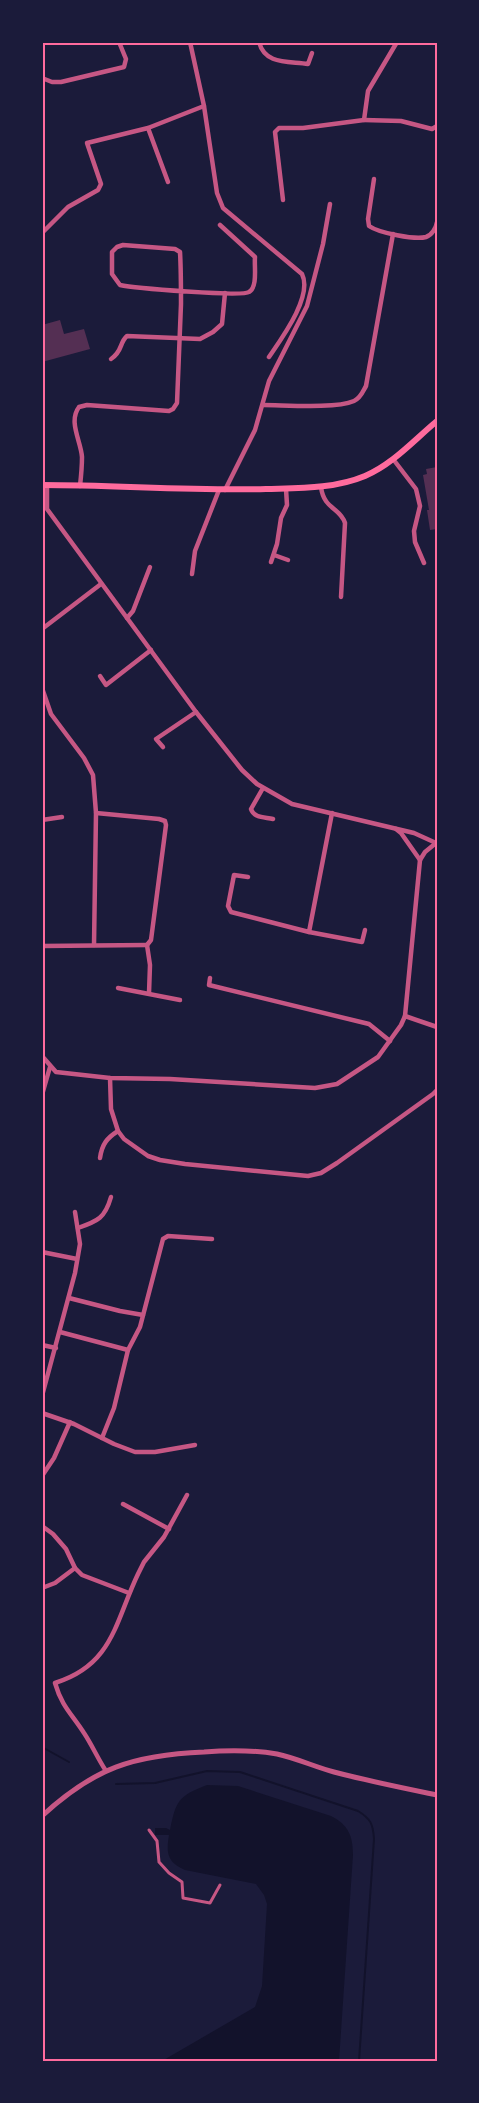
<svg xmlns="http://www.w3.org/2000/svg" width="479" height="2103" viewBox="0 0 479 2103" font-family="'PT Sans Narrow',sans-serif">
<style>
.water{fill:#12122b}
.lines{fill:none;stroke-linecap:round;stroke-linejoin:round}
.stream{stroke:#12122b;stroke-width:2}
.building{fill:#542f53}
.pedestrian{stroke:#c65784;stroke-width:3}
.minor{stroke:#c65784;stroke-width:4.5}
.tertiary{stroke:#c65784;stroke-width:5}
.secondary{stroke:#ff6b9d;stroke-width:6}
.neatline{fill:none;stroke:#ff6b9d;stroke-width:2}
</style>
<rect width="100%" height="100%" fill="#1b1b3a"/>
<!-- water -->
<path class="water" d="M207,1785L238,1786L331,1816C349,1825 353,1837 353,1855L339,2061H162L255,2007L262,1986L267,1904L264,1895L256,1884L185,1870C167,1862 166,1853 169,1835H155V1828H166L170,1830C176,1801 178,1796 207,1785Z"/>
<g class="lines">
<!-- stream -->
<g class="stream">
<polyline points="42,1747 69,1762"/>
<path d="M116,1784L155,1783L207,1771L240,1772L358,1811C371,1819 373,1824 374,1839L359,2061"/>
</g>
</g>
<!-- building -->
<g class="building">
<polygon points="60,320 64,334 84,329 90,349 42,362 42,325"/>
<polygon points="437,467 437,529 430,530 427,510 429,510 423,475 427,474 426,469"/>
</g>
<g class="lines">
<!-- pedestrian -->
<polyline class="pedestrian" points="149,1830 157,1841 159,1862 169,1873 182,1882 183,1898 210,1903 220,1885"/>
<!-- minor -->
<g class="minor">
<path d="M259,42C265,65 288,61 308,64L312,53"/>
<polyline points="42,78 52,82 61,82 124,67 126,59 119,42"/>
<path d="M204,106L217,193L223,208L302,274C313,296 282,338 269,357"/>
<polyline points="364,120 401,121 432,129 437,126"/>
<polyline points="148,128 168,182"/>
<path d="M374,179L368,219L369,226C379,233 415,240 426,237C432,235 436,228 437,222"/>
<polyline points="283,200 275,132 279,128 303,128 364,120 368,91 397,42"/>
<polyline points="42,233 68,207 98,190 101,184 87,143 148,128 204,106 190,42"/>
<path d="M111,359C123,351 119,343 127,336L200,339L213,332L222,324L225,293"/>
<path d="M263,405C285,405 335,409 354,401C361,398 363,391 366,386L393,234"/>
<polyline points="393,459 416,489 420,506 414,531 415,542 424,563"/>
<polyline points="47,485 47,509 196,712 242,770 257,784 292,804 414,833 436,843"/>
<path d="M80,486C81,477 82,467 82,457C81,441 68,422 79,407L87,405L169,411L173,409L177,403L181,304C181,286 181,269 180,252L175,249L123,245L117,247L112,252V274L120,285C133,288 242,297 249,292C258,287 254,266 255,257L220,225"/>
<path d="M321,487C324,510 340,507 345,523L341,597"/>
<polyline points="225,490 255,430 269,381 307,306 323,244 330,204"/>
<polyline points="274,555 288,560"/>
<polyline points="271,562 277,544 281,518 287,505 286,489"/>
<polyline points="192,574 195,551 219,490"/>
<polyline points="127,618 133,611 150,567"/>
<polyline points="42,629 101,584"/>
<polyline points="100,676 106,685 151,650"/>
<polyline points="42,688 51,714 84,758 93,775 96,813 94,945"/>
<polyline points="163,747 156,739 196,712"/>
<path d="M263,788L251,809C254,818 264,817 273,819"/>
<polyline points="96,813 159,819 165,821 166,825 151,940 147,945"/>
<polyline points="42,820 62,817"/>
<polyline points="396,829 401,833 420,860"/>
<polyline points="248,877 234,875 228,906 231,912 309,932 332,813"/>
<polyline points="309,932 362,942 365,930"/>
<polyline points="147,945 150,965 149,993"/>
<polyline points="42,946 147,945"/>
<polyline points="210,978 209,985 369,1024 390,1041"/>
<polyline points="118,988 180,1000"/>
<polyline points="405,1016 437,1027"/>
<polyline points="42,1056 56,1072 110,1078 170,1079 315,1088 337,1084 378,1057 401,1025 405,1016 420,860 425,852 436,843"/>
<polyline points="110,1078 111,1109 118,1131 124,1139 148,1156 160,1160 185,1164 308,1176 321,1173 337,1163 433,1094 437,1090"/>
<polyline points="42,1095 50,1067"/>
<path d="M100,1158C102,1144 107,1138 118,1131"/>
<path d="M78,1228C98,1221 105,1218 111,1197"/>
<polyline points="42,1252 77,1259"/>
<polyline points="69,1298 120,1311 143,1315"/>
<polyline points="60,1332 128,1350"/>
<polyline points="42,1345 56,1348"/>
<polyline points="42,1396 75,1273 80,1244 75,1212"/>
<polyline points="42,1413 74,1424 114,1444 135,1452 155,1452 195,1445"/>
<polyline points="102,1438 114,1408 128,1350 140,1327 163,1239 168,1236 212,1239"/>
<polyline points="42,1476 54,1458 70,1422"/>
<polyline points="123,1504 169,1529"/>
<polyline points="42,1526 53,1534 66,1549 75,1568 82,1575 129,1593"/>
<polyline points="42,1588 55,1583 75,1568"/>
<path d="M106,1771C98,1759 92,1745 84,1733C72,1714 62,1707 55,1683C113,1665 115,1622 138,1574L144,1562L164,1537L187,1495"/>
</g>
<!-- tertiary -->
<path class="tertiary" d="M42,1816C94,1768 133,1755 204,1752C228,1750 253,1750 277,1754C296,1758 315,1767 334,1772C368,1781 403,1788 437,1795"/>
<!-- secondary -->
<path class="secondary" d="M42,485C117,485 191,491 266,489C299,488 334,489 365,476C393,464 414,440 437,421"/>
</g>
<!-- border -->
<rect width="479" height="2103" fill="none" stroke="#1b1b3a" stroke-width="87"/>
<rect x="44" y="44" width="392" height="2016" class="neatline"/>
</svg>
